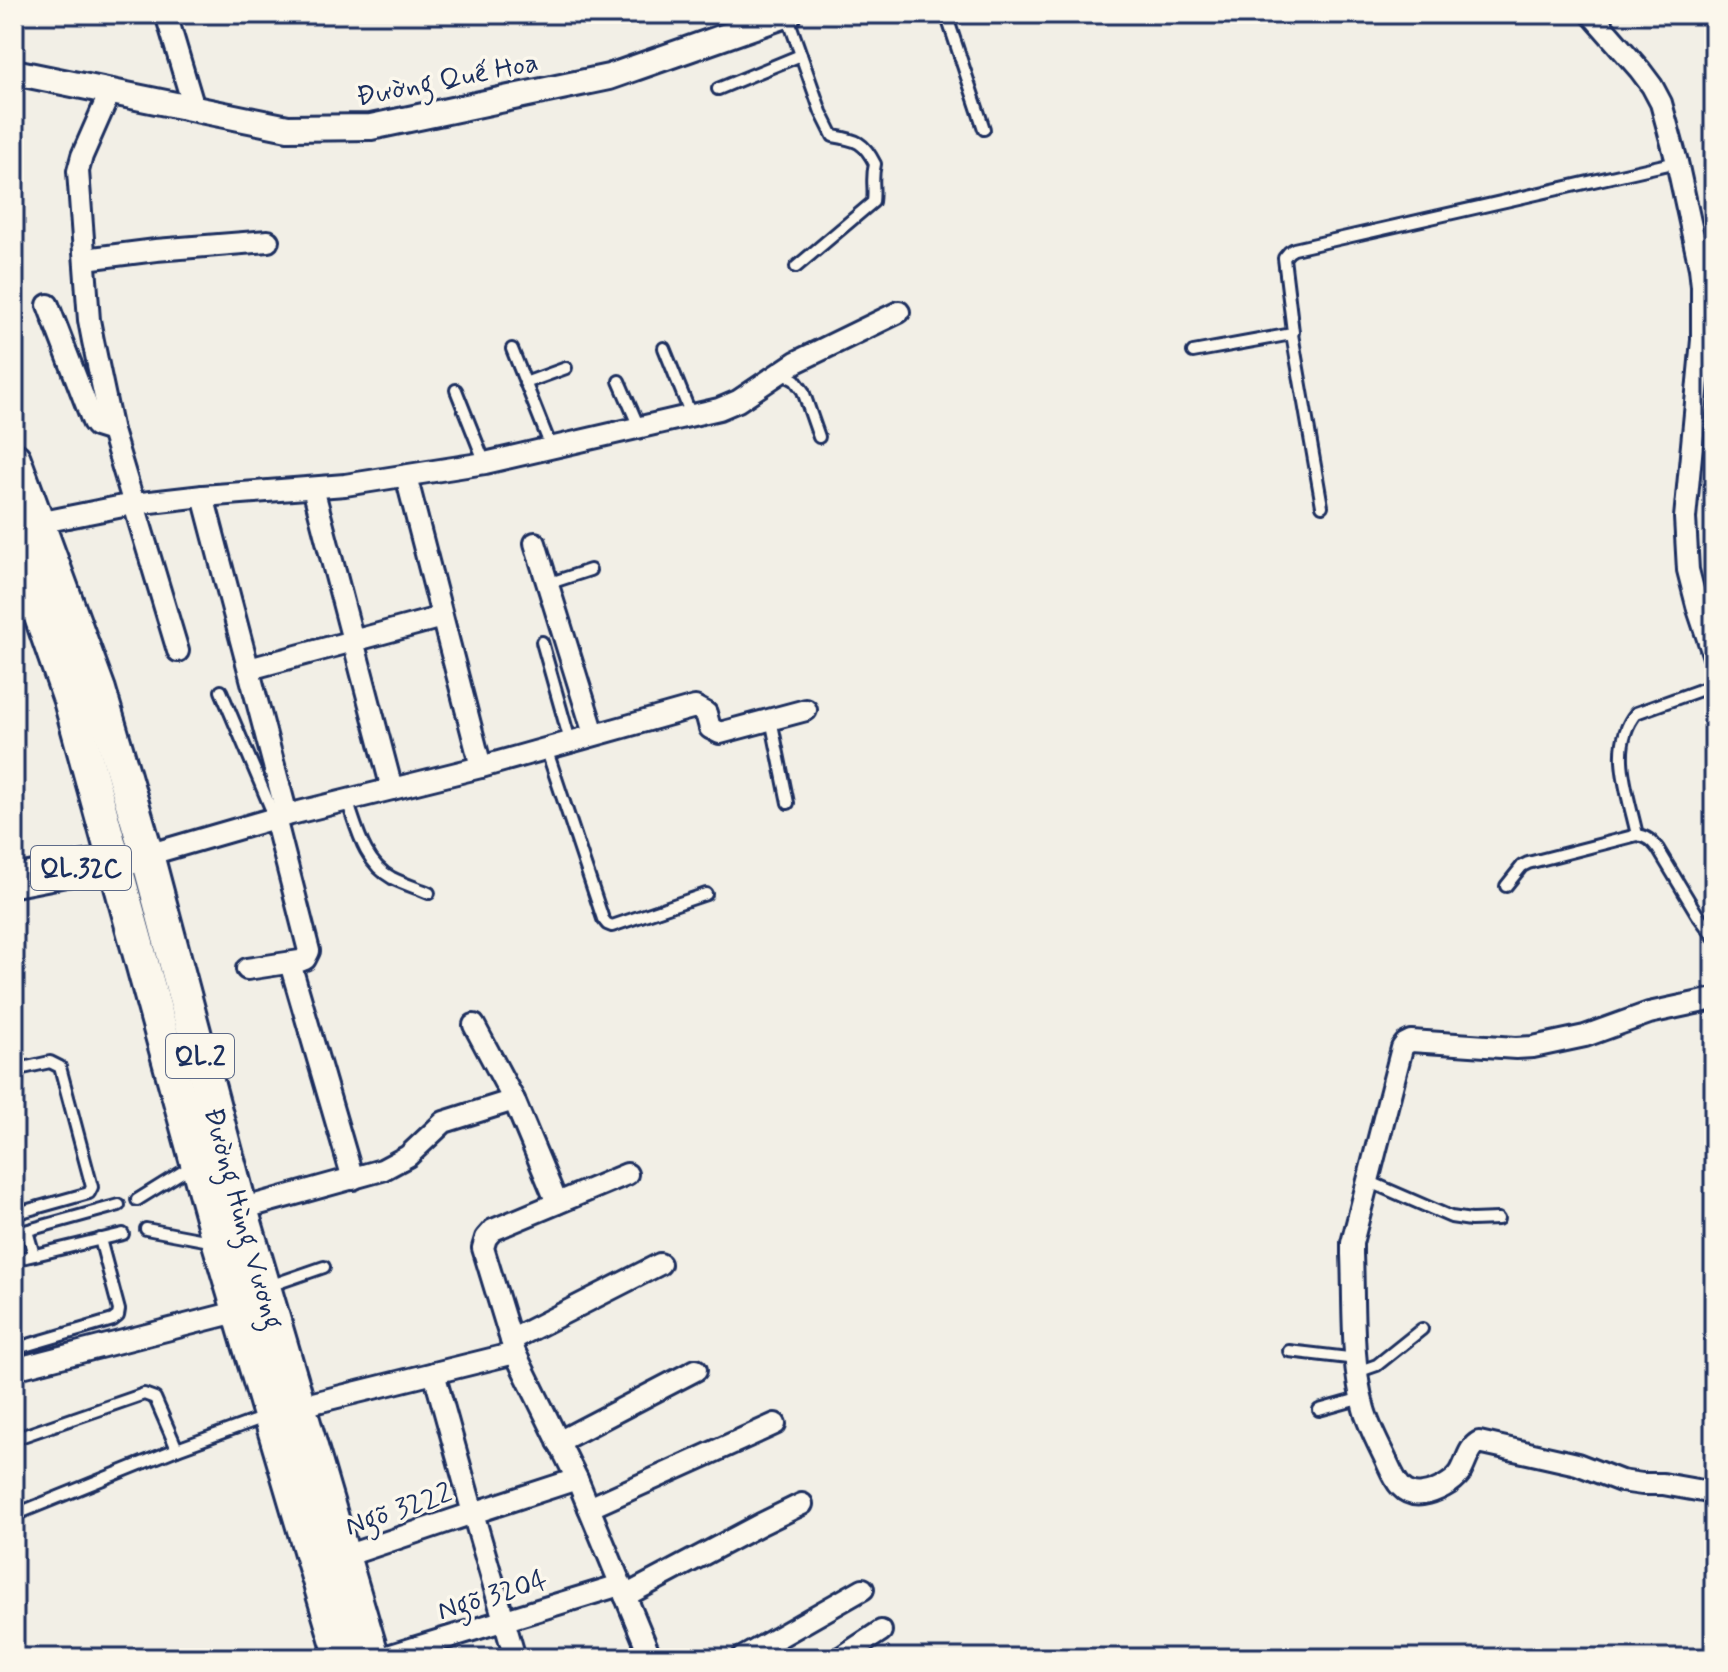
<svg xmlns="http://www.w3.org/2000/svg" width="1728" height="1672" viewBox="0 0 1728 1672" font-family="Mynerve,sans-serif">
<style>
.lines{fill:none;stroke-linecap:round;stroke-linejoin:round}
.service-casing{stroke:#1b2f5e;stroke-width:16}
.minor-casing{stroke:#1b2f5e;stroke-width:26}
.tertiary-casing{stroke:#1b2f5e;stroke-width:30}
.primary-casing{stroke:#1b2f5e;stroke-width:36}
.trunk-casing{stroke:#1b2f5e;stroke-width:38}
.service{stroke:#fbf7ec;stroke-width:10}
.minor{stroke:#fbf7ec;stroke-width:20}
.tertiary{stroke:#fbf7ec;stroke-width:24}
.primary{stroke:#fbf7ec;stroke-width:30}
.trunk{stroke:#fbf7ec;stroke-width:32}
.labels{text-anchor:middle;stroke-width:7;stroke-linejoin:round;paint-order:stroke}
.shield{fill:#fbf7ec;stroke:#5e6b89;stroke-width:2}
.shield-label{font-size:26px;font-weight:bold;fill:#1b2f5e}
.street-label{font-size:28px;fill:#1b2f5e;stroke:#fbf7ec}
</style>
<rect width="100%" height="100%" fill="#f2efe6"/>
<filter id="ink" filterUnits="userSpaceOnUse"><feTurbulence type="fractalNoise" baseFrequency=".0125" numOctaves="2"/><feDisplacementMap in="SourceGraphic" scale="16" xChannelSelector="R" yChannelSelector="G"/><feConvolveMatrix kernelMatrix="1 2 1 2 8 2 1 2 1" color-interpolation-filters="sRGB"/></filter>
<g filter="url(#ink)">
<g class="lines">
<!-- service casing -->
<g class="service-casing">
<g id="service">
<polyline points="946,14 984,129"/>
<path d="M787,15L821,112L833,136C857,140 864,142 875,164C871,180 875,187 873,202L796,267"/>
<polyline points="718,89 801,55"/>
<polyline points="1292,334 1322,506"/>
<polyline points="664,348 691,415"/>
<polyline points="512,349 551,447"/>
<polyline points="1193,352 1292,334 1293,332 1284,258 1289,252 1294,249 1677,162"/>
<polyline points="781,373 795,380 803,391 819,437"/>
<polyline points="619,381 639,427"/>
<polyline points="525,383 566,368"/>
<polyline points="456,390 485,463"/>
<polyline points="547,584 590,570"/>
<polyline points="542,642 570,741"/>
<polyline points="221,691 275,818"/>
<polyline points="771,719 788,803"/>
<polyline points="546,748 603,919 607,924 612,926 706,894"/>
<path d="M347,800C357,828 364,863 392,878C404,884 417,888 429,893"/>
<path d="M1637,835C1629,796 1608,747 1636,713L1714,685"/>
<path d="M1506,886L1522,866L1528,863L1637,835C1647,836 1652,841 1658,849L1697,914L1714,937"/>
<polyline points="14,1070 50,1062 60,1067 92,1187 89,1193 14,1214"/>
<polyline points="1368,1181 1451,1217 1471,1220 1498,1219"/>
<polyline points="137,1200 195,1164"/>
<polyline points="146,1229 215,1242"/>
<polyline points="27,1231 34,1255"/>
<polyline points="14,1234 119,1205"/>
<polyline points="14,1260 123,1234"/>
<polyline points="269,1286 324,1267"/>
<polyline points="14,1349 113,1320 118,1316 119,1310 100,1239"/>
<polyline points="1289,1351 1357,1359"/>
<polyline points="1357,1372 1377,1365 1422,1329"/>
<polyline points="1319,1410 1362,1398"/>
<polyline points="14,1439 144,1394 155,1398 177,1449"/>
<polyline points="14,1515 177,1449 265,1417"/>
</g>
</g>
<!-- minor casing -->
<g class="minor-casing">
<g id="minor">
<polyline points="166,14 194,108"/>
<polyline points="1591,14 1640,70 1652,86 1661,103 1677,162 1700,268 1702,286 1702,340 1685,518 1688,570 1698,609 1714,657"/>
<polyline points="111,90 82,156 78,171 89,320 93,341 112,431 178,651"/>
<polyline points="85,259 156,250 268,241"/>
<polyline points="48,305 93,422 96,426 112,431"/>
<polyline points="406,476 481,767"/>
<polyline points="313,488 392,789"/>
<polyline points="203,496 287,815"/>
<polyline points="38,523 133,504 203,496 345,485 485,463 719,409 738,401 796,362 899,312"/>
<polyline points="535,543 594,734"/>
<polyline points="249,669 442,617"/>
<polyline points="147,855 275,818 481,767 695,707 706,713 710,728 720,733 806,710"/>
<polyline points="290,963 353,1179"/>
<polyline points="247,969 300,961 305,959 309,951 275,818"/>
<path d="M1714,999L1649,1013L1585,1036L1533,1047L1516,1048L1411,1041L1405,1044L1402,1048L1352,1243V1254C1354,1302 1351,1364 1364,1409C1369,1427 1378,1443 1386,1460C1394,1477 1401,1498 1423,1494C1436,1492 1453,1483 1460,1473C1467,1462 1468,1448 1479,1442L1577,1464L1621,1481L1642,1484H1663L1714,1493"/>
<polyline points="474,1025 514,1100 557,1203"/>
<polyline points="627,1174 493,1230 486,1238 483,1248 515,1353 577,1479 651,1658"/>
<polyline points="241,1209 382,1170 408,1156 444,1122 514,1100"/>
<polyline points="511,1340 660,1264"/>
<polyline points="14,1369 248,1309"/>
<polyline points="297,1407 515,1353"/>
<polyline points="558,1442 696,1370"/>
<polyline points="589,1508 775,1424"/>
<polyline points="342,1557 473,1513 434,1373"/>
<polyline points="625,1596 761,1524 802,1504"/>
<polyline points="381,1658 620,1585"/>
<polyline points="515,1658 473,1513 577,1479"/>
<polyline points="742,1658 863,1589"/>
<polyline points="840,1658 881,1631"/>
</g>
</g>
<!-- tertiary casing -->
<g class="tertiary-casing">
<polyline id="tertiary" points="14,72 288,128 371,127 609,77 789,14"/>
</g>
<!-- primary casing -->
<g class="primary-casing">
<polyline id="primary" points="14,881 137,857"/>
</g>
<!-- trunk casing -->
<g class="trunk-casing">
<g id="trunk">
<path id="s1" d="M14,459L99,690L147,855L241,1209L373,1658"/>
<polyline points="14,539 70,700 219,1243 342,1658"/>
</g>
</g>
<!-- service -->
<use href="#service" class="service"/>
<!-- minor -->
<use href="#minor" class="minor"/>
<!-- tertiary -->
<use href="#tertiary" class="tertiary"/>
<!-- primary -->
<use href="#primary" class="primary"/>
<!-- trunk -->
<use href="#trunk" class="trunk"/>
</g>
</g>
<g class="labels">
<!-- shield labels -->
<g class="shield">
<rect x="31" y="846" width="100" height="44" rx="6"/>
<rect x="166" y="1034" width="68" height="44" rx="6"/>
</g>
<g class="shield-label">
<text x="81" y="877">QL.32C</text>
<text x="200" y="1065">QL.2</text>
</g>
<!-- street labels -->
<g class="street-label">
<text transform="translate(447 78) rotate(-11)" y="10">Đường Quế Hoa</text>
<text dy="10" stroke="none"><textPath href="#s1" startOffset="794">Đường Hùng Vương</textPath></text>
<text transform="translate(398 1508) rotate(-19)" y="10">Ngõ 3222</text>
<text transform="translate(492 1594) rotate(-17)" y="10">Ngõ 3204</text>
</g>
</g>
<!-- margin -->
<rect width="1728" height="1672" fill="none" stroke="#fbf7ec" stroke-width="48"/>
<rect x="24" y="24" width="1680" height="1624" fill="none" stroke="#1b2f5e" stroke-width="3" filter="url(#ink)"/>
</svg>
